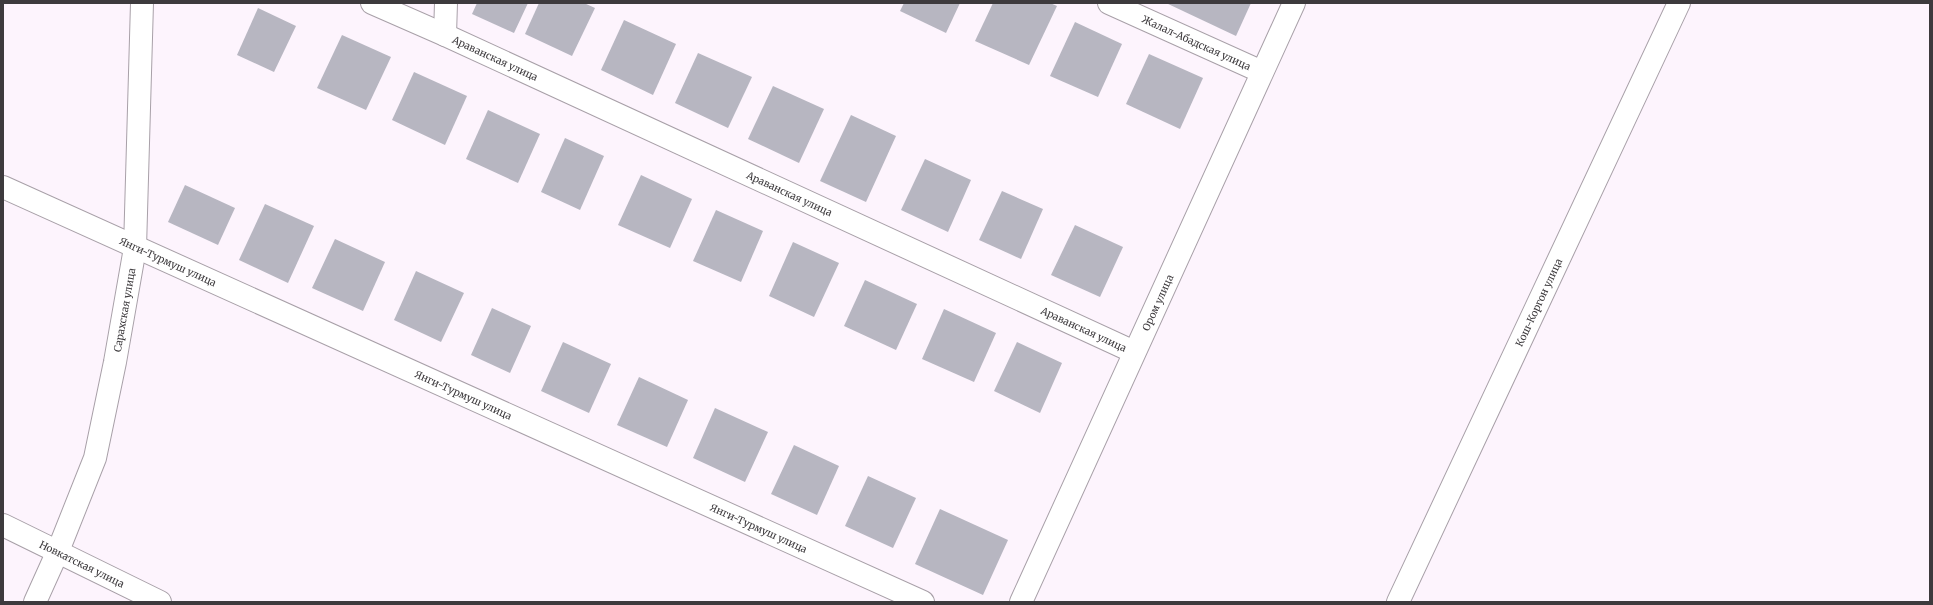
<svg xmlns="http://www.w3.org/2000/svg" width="1933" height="605" viewBox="0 0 1933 605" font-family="Merriweather,serif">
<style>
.building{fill:#b7b6c1}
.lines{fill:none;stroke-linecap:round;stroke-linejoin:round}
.street-casing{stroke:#a8a0a8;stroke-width:24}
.secondary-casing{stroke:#a8a0a8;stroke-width:24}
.street{stroke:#fff;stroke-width:22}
.secondary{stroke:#fff;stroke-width:22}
.labels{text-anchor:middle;stroke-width:3.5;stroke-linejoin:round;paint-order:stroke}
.street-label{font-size:10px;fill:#3d3a3d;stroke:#fdf4fd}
</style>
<rect width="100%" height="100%" fill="#fdf4fd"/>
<!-- building -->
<g class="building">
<polygon points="477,3 528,3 514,33 472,14"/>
<polygon points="539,3 584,3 595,8 572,56 525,34"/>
<polygon points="904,3 960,3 946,33 900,11"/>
<polygon points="993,3 1050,3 1057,6 1029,65 975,41"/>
<polygon points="1166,3 1251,3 1236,36"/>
<polygon points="258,8 296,26 274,72 237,55"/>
<polygon points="624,20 676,44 653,95 601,70"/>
<polygon points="1075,22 1122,44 1098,97 1050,76"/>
<polygon points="342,35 391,57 366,110 317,88"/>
<polygon points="698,53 752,77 728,128 675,103"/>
<polygon points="1149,54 1203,78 1180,129 1126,104"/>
<polygon points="414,72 467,96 445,145 392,120"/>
<polygon points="773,86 824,109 799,163 748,139"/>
<polygon points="488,110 540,134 518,183 466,159"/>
<polygon points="851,115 896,136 866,202 820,181"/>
<polygon points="565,138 604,156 580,210 541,192"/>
<polygon points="925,159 971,180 948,232 901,210"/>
<polygon points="641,175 692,199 670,248 618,225"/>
<polygon points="185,185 235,208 218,245 168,222"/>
<polygon points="1002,191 1043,209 1021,259 979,240"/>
<polygon points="265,204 314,226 288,283 239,260"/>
<polygon points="716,210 763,231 741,282 693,261"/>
<polygon points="1075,225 1123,247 1100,297 1051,275"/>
<polygon points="335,239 385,262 363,311 312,288"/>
<polygon points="793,242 839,263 814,317 769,296"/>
<polygon points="416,271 464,293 441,342 394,320"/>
<polygon points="865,280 917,304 896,350 844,326"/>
<polygon points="492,308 531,326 510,373 471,355"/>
<polygon points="944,309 996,333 974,382 922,359"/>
<polygon points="563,342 611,364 589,413 541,391"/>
<polygon points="1017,342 1062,363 1040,413 994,391"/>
<polygon points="639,377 688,400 667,447 617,425"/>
<polygon points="715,408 768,432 745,482 693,458"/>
<polygon points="794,445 839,466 817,515 771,494"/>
<polygon points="868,476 916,498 893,548 845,526"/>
<polygon points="940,509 1008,540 983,595 915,564"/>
</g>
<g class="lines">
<!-- street casing -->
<g class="street-casing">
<g id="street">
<path id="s1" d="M372,3L445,35L1134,352"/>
<path id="s2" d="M1109,3L1262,72"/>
<polyline points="445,35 446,3"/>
<path id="s3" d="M3,187L923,602"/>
<path id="s4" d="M3,525L160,602"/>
<path id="s5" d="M1021,602L1294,3"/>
</g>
</g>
<!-- secondary casing -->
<g class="secondary-casing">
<g id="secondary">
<path id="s6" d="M35,602L58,551L95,458L115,362L135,248L142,3"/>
<path id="s7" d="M1398,602L1679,3"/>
</g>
</g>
<!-- street -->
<use href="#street" class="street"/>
<!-- secondary -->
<use href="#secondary" class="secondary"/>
</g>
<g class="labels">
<!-- street labels -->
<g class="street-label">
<text dy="4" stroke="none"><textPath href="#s2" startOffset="96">Жалал-Абадская улица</textPath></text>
<text dy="4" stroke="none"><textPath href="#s1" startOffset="135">Араванская улица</textPath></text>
<text dy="4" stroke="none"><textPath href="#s1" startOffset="459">Араванская улица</textPath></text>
<text dy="4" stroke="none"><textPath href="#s3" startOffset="181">Янги-Турмуш улица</textPath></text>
<text dy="4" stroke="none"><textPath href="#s5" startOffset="329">Ором улица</textPath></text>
<text dy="4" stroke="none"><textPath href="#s7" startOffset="331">Кош-Коргон улица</textPath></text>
<text dy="4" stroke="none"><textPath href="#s6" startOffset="307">Сарахская улица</textPath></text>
<text dy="4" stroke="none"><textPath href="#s1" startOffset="783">Араванская улица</textPath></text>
<text dy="4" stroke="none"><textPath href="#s3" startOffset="505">Янги-Турмуш улица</textPath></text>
<text dy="4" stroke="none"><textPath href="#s3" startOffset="829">Янги-Турмуш улица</textPath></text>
<text dy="4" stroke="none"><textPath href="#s4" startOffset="88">Новкатская улица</textPath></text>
</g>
</g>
<!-- border -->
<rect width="1933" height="605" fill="none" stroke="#3d3a3d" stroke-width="8"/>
</svg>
